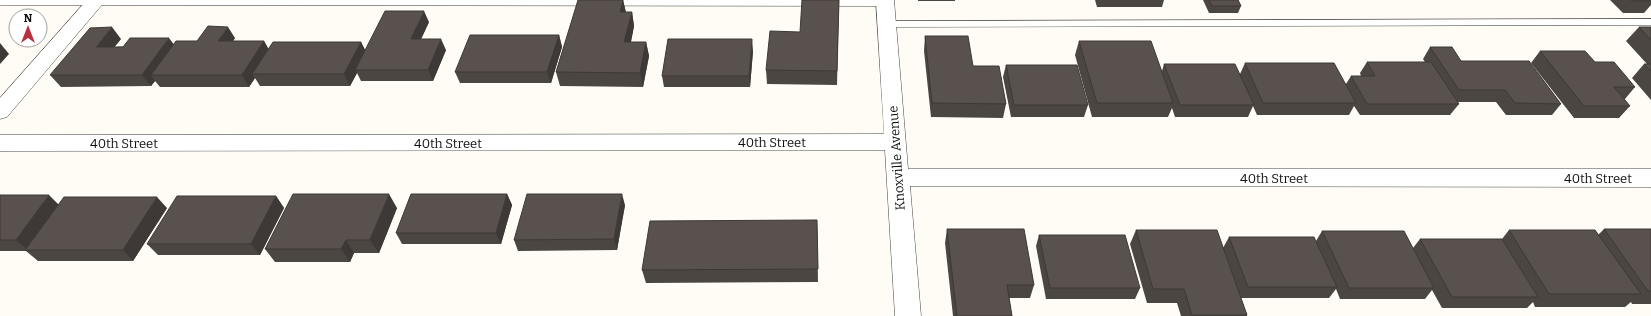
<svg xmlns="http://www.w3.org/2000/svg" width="1651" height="316" viewBox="0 0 1651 316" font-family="Bitter,serif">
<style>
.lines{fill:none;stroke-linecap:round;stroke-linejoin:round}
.lane-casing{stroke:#434343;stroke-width:1}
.street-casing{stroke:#434343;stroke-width:1}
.lane{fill:#fff;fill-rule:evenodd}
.street{fill:#fff;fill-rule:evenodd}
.wall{fill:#4c4642}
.shaded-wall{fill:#3e3936}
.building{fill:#58514d;stroke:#3e3936}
.labels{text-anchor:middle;stroke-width:4;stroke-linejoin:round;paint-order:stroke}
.street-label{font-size:13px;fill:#101010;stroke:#fff}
</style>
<rect width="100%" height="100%" fill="#fefcf4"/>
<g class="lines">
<!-- lane casing -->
<g class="lane-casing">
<g id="lane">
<polygon points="0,0 886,0 890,3 885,6 0,5"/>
<polygon points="1651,19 1651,25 887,27 882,24 887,21"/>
</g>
</g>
<!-- street casing -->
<g class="street-casing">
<g id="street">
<polygon points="87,0 106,0 7,117 0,119 0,98"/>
<polygon points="876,0 894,0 908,169 1651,169 1651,187 910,186 921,316 895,316 885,150 0,151 0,135 884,134"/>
</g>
</g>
<!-- lane -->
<use href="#lane" class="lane"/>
<!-- street -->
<use href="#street" class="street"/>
</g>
<!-- wall -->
<g class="wall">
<polygon points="623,0 626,12 632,12 634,26 631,42 646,42 649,56 643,87 560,86 556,72"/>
<polygon points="839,0 837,85 767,84 766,70 800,32"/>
<rect x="918" y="0" width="37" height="1"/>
<polygon points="1095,0 1164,0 1162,7 1097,7"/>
<polygon points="1203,0 1238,0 1241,6 1238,13 1209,13"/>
<polygon points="1610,0 1651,0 1651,5 1644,13 1623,13"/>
<polygon points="429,22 421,39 446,50 433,81 361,81 357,73 350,86 260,86 255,78 249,87 160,87 155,81 151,86 61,87 50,75 121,39 114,47 174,44 197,41 235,38 233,41 264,41 268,49 361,42 365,50"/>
<polygon points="1639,27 1651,27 1651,100 1632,78 1644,64 1647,64 1626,41"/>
<polygon points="559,35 562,47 551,83 460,83 455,72"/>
<polygon points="925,36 973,66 1006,104 1003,118 931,117 924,51"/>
<polygon points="1079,41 1162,71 1164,64 1240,74 1245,63 1346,84 1351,76 1361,76 1360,73 1367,62 1425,62 1423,59 1430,47 1561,104 1552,115 1506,115 1496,102 1457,102 1459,104 1450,115 1360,115 1354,106 1349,115 1257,115 1253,106 1248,117 1175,117 1172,108 1168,117 1092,117 1075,55"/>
<polygon points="753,51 750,87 664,87 662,76"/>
<polygon points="1540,51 1595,62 1635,87 1625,99 1623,99 1630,106 1619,118 1574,118 1531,63"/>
<polygon points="1006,65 1088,105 1084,117 1011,117 1003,77"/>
<polygon points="507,194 512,205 501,244 402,244 396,233"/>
<polygon points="0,195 59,205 167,208 133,261 38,261 26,251 0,251"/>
<polygon points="276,196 284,208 260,255 158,255 147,244"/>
<polygon points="625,205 617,250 518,251 514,240"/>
<polygon points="397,208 379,253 354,253 350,262 275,262 265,249"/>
<polygon points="817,220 818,282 646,283 642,270"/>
<polygon points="947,229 1034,285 1030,298 1009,298 1012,316 953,316 945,243"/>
<polygon points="1604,229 1651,229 1651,304 1632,304 1631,302 1625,307 1535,307 1533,302 1527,308 1442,308 1432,290 1425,299 1340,299 1336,289 1329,298 1241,298 1247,315 1247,316 1181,316 1177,303 1147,303 1130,244 1136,230 1223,248 1229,237 1316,241 1322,231 1413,248 1420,239 1502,239 1509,230 1598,235"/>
<polygon points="1039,235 1140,288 1135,299 1046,299 1036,246"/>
</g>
<!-- shaded-wall -->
<g class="shaded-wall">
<polygon points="623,0 626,14 620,12"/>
<polygon points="424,11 429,22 416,50 411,39"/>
<polygon points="632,12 634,26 628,56 624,42"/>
<polygon points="112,27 121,39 105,59 96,47"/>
<polygon points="228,27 235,38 225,53 218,41"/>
<polygon points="559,35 562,47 551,83 547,72"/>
<polygon points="169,38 178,50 151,75 155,81 151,86 142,75"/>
<polygon points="441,39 446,50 433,81 428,70"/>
<polygon points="752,39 753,51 750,87 749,76"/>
<polygon points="264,41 271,53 252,74 255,78 249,87 242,75"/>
<polygon points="361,42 367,54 355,70 357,73 350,86 344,74"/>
<polygon points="646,42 649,56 643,87 640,73"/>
<polygon points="0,43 9,54 0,64"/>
<polygon points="389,194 397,208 379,253 370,240"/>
<polygon points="507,194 512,205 501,244 496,233"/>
<polygon points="622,194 625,205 617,250 614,239"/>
<polygon points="49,195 61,207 29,251 16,240"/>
<polygon points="276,196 284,208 260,255 251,244"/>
<polygon points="157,197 167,208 133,261 123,250"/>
<polygon points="346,240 354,253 350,262 341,249"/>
</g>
<!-- building -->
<g class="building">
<polygon points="578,0 623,0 620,12 632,12 624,42 646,42 640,73 556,72"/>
<polygon points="802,0 839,0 837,71 766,70 770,31 800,32"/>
<polygon points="1209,0 1238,0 1241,6 1212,6"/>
<polygon points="1631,0 1651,0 1651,1 1632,1"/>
<polygon points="385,11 424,11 411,39 441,39 428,70 355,70"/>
<polygon points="208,26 228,27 218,41 264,41 242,75 151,75 176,41 197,41"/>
<polygon points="112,27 96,47 123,47 130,38 169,38 142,75 50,75 90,28"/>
<polygon points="1639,27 1651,27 1651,40"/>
<polygon points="470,35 559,35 547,72 455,72"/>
<polygon points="925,36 968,36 973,66 999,66 1006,104 932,103"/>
<polygon points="668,39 752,39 749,76 662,76"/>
<polygon points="1079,41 1151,41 1173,103 1097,103"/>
<polygon points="273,42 361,42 344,74 252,74"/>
<polygon points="1430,47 1452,47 1461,61 1529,61 1561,104 1515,103 1505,90 1459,90"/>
<polygon points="1540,51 1585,51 1595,62 1614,62 1635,87 1614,87 1630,106 1584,106"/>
<polygon points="1367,62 1431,62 1459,104 1367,104 1351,76 1375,76"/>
<polygon points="1245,63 1334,63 1356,103 1263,103"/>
<polygon points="1164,64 1235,64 1254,105 1180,105"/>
<polygon points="1644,64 1651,64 1651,71"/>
<polygon points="1006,65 1077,65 1088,105 1014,105"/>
<polygon points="293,194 389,194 370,240 346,240 341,249 265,249"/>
<polygon points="411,194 507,194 496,233 396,233"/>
<polygon points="527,194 622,194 614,239 514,240"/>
<polygon points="0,195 49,195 16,240 0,240"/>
<polygon points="177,196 276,196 251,244 147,244"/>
<polygon points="64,197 157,197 123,250 25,250"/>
<polygon points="817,220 818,269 642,270 650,221"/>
<polygon points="947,229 1024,229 1034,285 1007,285 1012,316 957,316"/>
<polygon points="1604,229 1651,229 1651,291 1648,291"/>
<polygon points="1136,230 1217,230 1247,315 1192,315 1184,289 1153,289"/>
<polygon points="1509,230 1595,230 1641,294 1549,294"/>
<polygon points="1322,231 1404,231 1434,288 1349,288"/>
<polygon points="1039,235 1125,235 1140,288 1050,288"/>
<polygon points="1229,237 1314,237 1337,287 1248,287"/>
<polygon points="1420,239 1502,239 1538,297 1452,297"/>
</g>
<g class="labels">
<!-- street labels -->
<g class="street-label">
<text x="772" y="147">40th Street</text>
<text x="124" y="148">40th Street</text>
<text x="448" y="148">40th Street</text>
<text transform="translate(896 158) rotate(-94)" y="5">Knoxville Avenue</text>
<text x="1274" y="183">40th Street</text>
<text x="1598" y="183">40th Street</text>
</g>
</g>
<!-- north arrow -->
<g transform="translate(28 28)"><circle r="19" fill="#ffffff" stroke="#9f9f9f"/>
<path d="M0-3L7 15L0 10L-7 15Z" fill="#b83140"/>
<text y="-6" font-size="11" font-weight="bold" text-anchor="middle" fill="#101010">N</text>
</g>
</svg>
